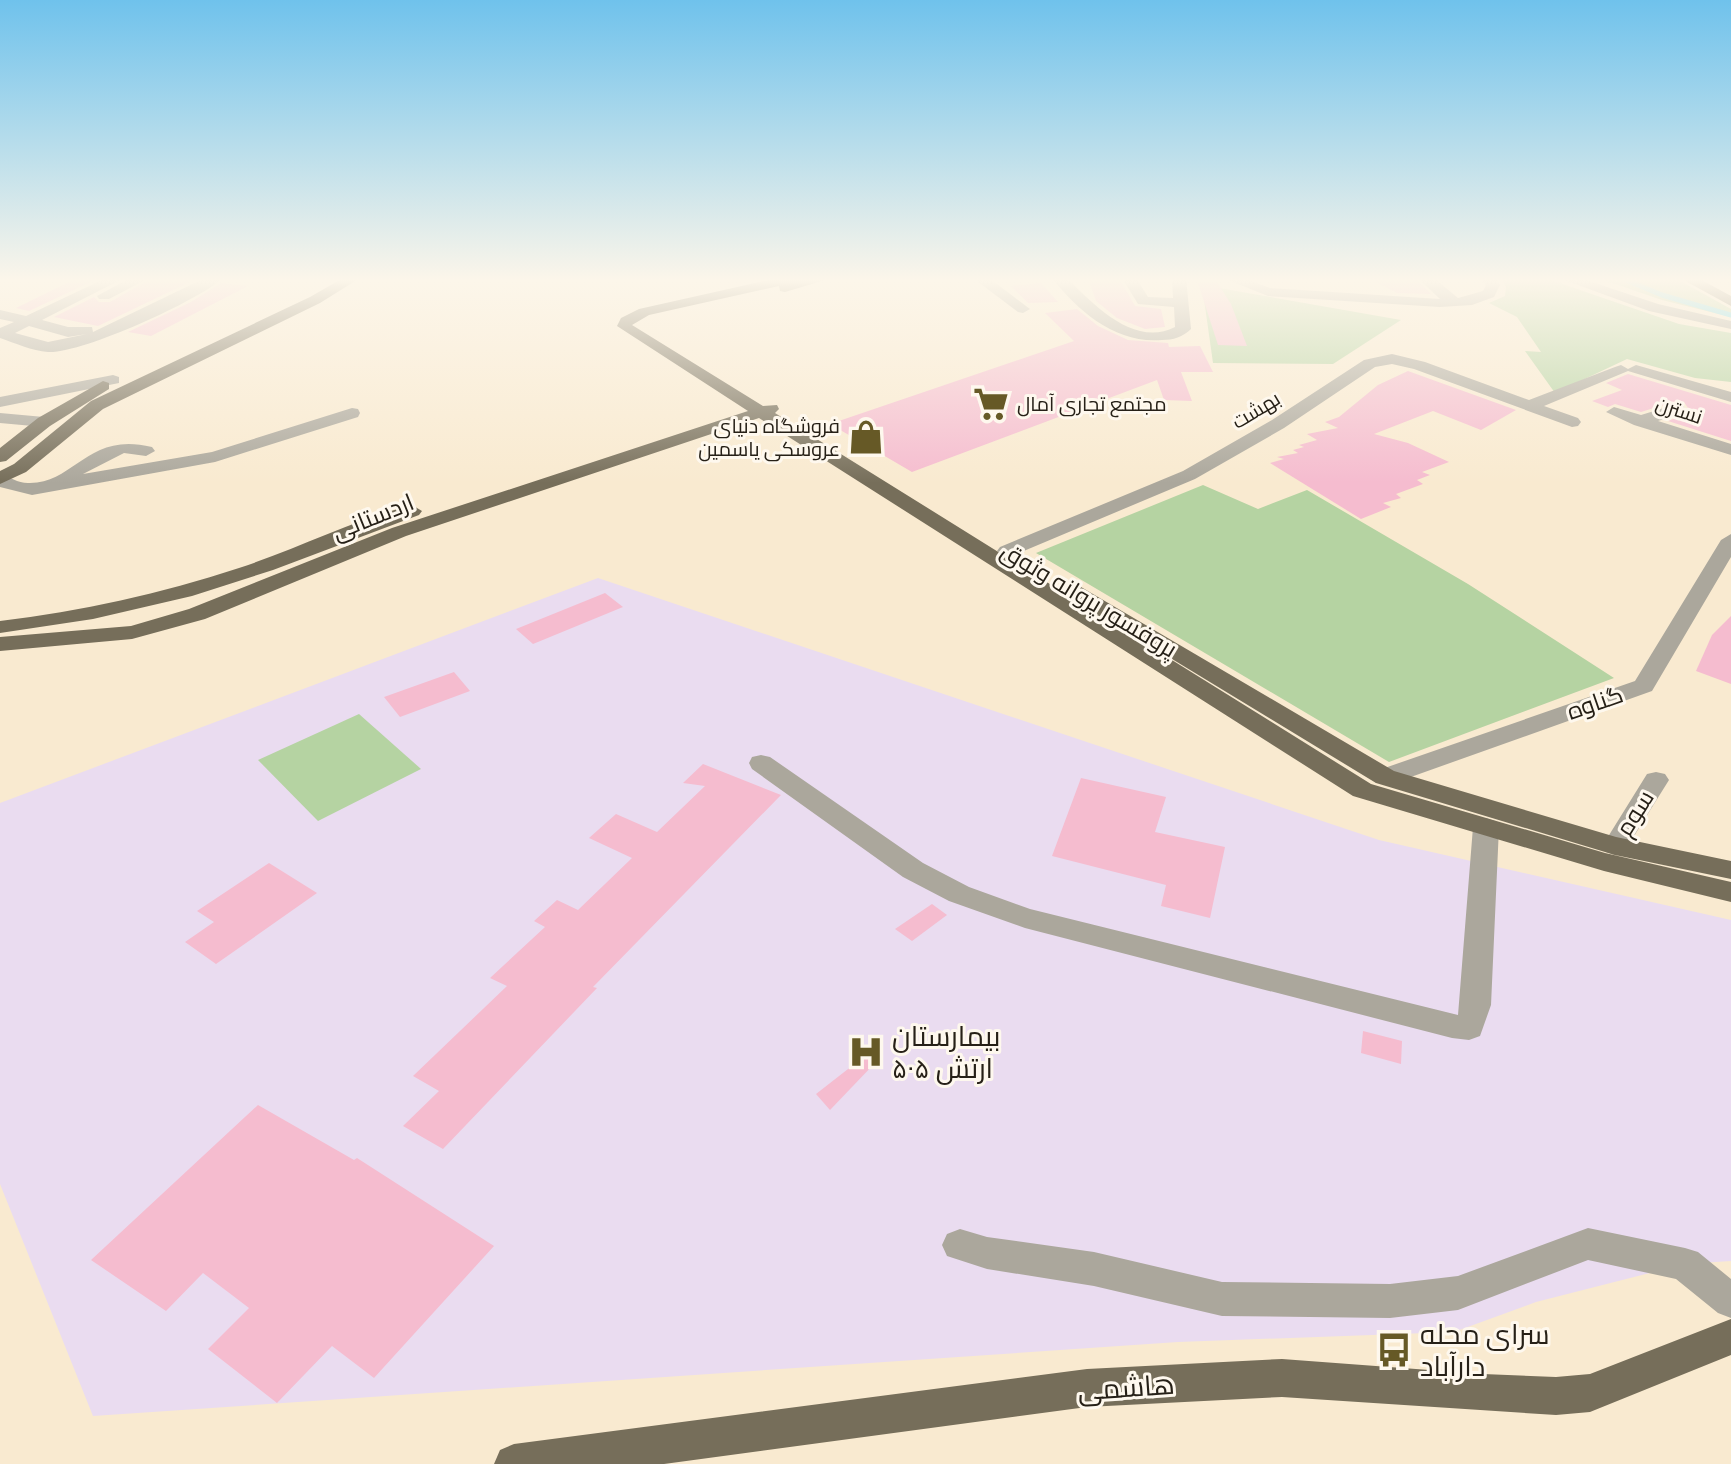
<svg xmlns="http://www.w3.org/2000/svg" width="1731" height="1464" viewBox="0 0 1731 1464" font-family="'Titillium Web',Cairo,sans-serif">
<style>
.medical{fill:#eadcf0}
.green{fill:#b5d3a2}
.lines{fill:none;stroke-linecap:round;stroke-linejoin:round}
.stream{stroke:#5ad7f1;stroke-width:5}
.building{fill:#f5bccf}
.minor{fill:#aba79c;fill-rule:evenodd}
.major{fill:#766e5a;fill-rule:evenodd}
.labels{text-anchor:middle;stroke-width:6;stroke-linejoin:round;paint-order:stroke}
.far-poi-label{font-size:20px;fill:#262017;stroke:#fef8ee;text-anchor:start}
.far-street-label{font-size:20px;fill:#262017;stroke:#fef8ee}
.street-label{font-size:24px;fill:#262017;stroke:#fef8ee}
.near-poi-label{font-size:28px;fill:#262017;stroke:#fef8ee;text-anchor:start}
.near-street-label{font-size:28px;fill:#262017;stroke:#fef8ee}
</style>
<rect width="100%" height="100%" fill="#f9ead0"/>
<!-- medical -->
<polygon class="medical" points="598,578 1379,840 1731,920 1731,1261 1685,1264 1536,1302 1454,1332 1178,1342 93,1416 0,1184 0,803"/>
<!-- green -->
<g class="green">
<polygon points="1501,278 1545,278 1679,324 1731,333 1731,382 1695,378 1627,359 1555,393 1525,351 1541,352 1517,317 1489,303 1505,296 1506,287"/>
<polygon points="1598,278 1675,278 1731,309 1731,317 1662,300"/>
<polygon points="1202,285 1401,320 1333,364 1213,363"/>
<polygon points="1203,485 1258,509 1307,490 1468,584 1614,678 1389,762 1036,553"/>
<polygon points="359,714 421,769 318,821 258,760"/>
</g>
<g class="lines">
<!-- stream -->
<polyline class="stream" points="1621,278 1662,295 1731,315"/>
</g>
<!-- building -->
<g class="building">
<polygon points="77,278 99,278 29,311 16,308"/>
<polygon points="152,278 194,280 98,326 54,317 94,297 99,302 110,302"/>
<polygon points="1088,278 1119,278 1135,306 1161,309 1165,327 1145,329 1117,318 1096,301"/>
<polygon points="1368,278 1415,278 1431,294 1397,293"/>
<polygon points="1217,282 1231,304 1247,346 1218,345 1198,283"/>
<polygon points="221,283 248,286 151,336 128,332 191,302"/>
<polygon points="1041,283 1058,302 1028,303 1011,286"/>
<polygon points="1077,309 1098,326 1128,340 1168,343 1169,347 1200,346 1213,372 1181,372 1192,401 1164,400 1157,380 912,472 830,424 1074,341 1045,313"/>
<polygon points="1408,371 1516,410 1481,430 1433,411 1374,434 1408,443 1449,462 1422,472 1430,475 1417,480 1423,484 1396,494 1401,498 1383,503 1391,507 1361,519 1270,463 1284,459 1277,457 1298,453 1293,450 1304,447 1299,445 1317,440 1307,434 1338,428 1325,422 1339,417 1378,385"/>
<polygon points="1628,374 1731,405 1731,441 1668,421 1686,414 1688,408 1684,402 1676,401 1641,412 1615,404 1608,407 1592,401 1622,390 1606,383"/>
<polygon points="605,593 623,607 533,644 516,629"/>
<polygon points="1731,616 1731,684 1696,671 1712,635"/>
<polygon points="454,672 470,691 400,717 384,697"/>
<polygon points="703,764 781,795 593,987 597,988 443,1149 403,1126 439,1091 413,1076 507,986 490,978 545,927 534,921 557,900 578,910 632,858 589,838 616,814 657,832 705,786 683,783"/>
<polygon points="1081,778 1166,797 1155,832 1225,847 1210,918 1161,906 1166,885 1052,856"/>
<polygon points="269,863 317,893 216,964 185,942 214,922 197,911"/>
<polygon points="932,904 947,915 912,941 895,929"/>
<polygon points="1363,1031 1402,1041 1401,1064 1361,1053"/>
<polygon points="866,1055 874,1064 830,1110 816,1094"/>
<polygon points="258,1105 354,1160 357,1158 494,1246 374,1378 332,1346 277,1403 208,1349 249,1308 203,1273 166,1311 91,1260"/>
</g>
<g class="lines">
<!-- minor -->
<g class="minor">
<path d="M106,278H124L42,320L68,327H92L93,332L205,278H223C198,301 81,354 48,352C32,351 15,343 0,338V328L14,322L0,319V310L26,316ZM29,326L68,337L87,334L48,342L15,333Z"/>
<polygon points="130,278 149,278 109,299 99,299 97,296"/>
<polygon points="973,278 989,278 1030,309 1023,313 1018,312"/>
<path d="M1052,278H1067C1093,304 1134,348 1175,327L1174,307L1138,304L1122,278H1136L1148,297L1173,298L1172,278H1186L1191,329C1183,337 1173,340 1162,340C1116,344 1079,312 1052,278Z"/>
<polygon points="1223,278 1243,278 1270,288 1440,299 1418,278 1434,278 1458,298 1483,291 1486,285 1480,278 1495,278 1500,285 1494,297 1472,305 1440,307 1268,296"/>
<polygon points="1559,278 1580,278 1658,304 1731,321 1731,329 1649,311"/>
<polygon points="1392,354 1425,362 1529,400 1615,367 1621,365 1628,369 1636,365 1731,392 1731,402 1628,371 1544,406 1578,418 1581,422 1578,426 1572,427 1414,369 1392,364 1375,367 1284,428 1195,479 1014,555 1007,557 997,551 1000,547 1183,471 1272,420 1364,360"/>
<polygon points="113,375 119,377 119,383 0,407 0,397"/>
<polygon points="1677,404 1683,405 1685,409 1683,413 1658,421 1731,444 1731,455 1634,425 1606,412 1614,407 1641,415"/>
<path d="M352,408L358,409L360,413L358,417L215,462L32,495L0,487V474C10,477 19,484 30,483C76,482 88,431 152,447L155,451L146,456L124,453L83,474L212,452Z"/>
<polygon points="0,413 44,417 53,422 44,427 0,423"/>
<polygon points="1731,534 1731,557 1652,691 1394,783 1376,783 1372,777 1376,771 1635,681 1721,540"/>
<polygon points="761,755 770,757 923,863 969,887 1030,909 1458,1015 1473,827 1477,821 1486,818 1495,821 1499,827 1491,1005 1480,1036 1469,1040 1452,1038 1025,928 949,901 903,877 752,769 749,763 752,757"/>
<polygon points="1656,772 1665,774 1669,780 1624,852 1615,855 1606,852 1602,846 1606,840 1647,774"/>
<polygon points="1588,1228 1685,1248 1698,1252 1731,1279 1731,1318 1718,1313 1676,1279 1588,1260 1458,1310 1390,1318 1222,1316 1094,1286 987,1269 947,1256 942,1245 947,1234 960,1229 987,1237 1094,1252 1222,1282 1390,1284 1458,1276"/>
</g>
<!-- major -->
<g class="major">
<polygon points="343,278 360,278 320,303 103,409 26,472 0,484 0,471 14,464 91,401 310,297"/>
<polygon points="778,278 832,278 785,292 780,291 779,286 649,315 632,325 763,406 777,405 779,409 775,413 1066,594 1064,591 1067,587 1081,587 1394,771 1616,837 1731,861 1731,879 1615,855 1376,783 1098,614 1371,784 1605,853 1731,882 1731,902 1604,871 1353,796 759,418 406,536 205,619 132,639 0,651 0,637 131,626 189,609 392,528 748,411 617,326 621,318 639,309"/>
<polygon points="1680,278 1698,278 1731,296 1731,306"/>
<polygon points="103,381 109,383 109,389 50,426 6,461 0,462 0,448 38,418"/>
<path d="M412,505L422,511L419,515L273,570L192,596L93,619L0,633V621C81,611 161,594 239,568C297,549 353,520 412,505Z"/>
<polygon points="1731,1319 1731,1355 1590,1412 1556,1415 1282,1397 1087,1407 664,1464 494,1464 500,1450 514,1444 1087,1369 1282,1359 1483,1374 1556,1377 1590,1374"/>
</g>
</g>
<!-- sky -->
<linearGradient id="sky" x2="0" y2="1"><stop stop-color="#6fc2ec"/><stop offset="0.58" stop-color="#fcf6ea"/><stop offset="1" stop-color="#fcf6ea" stop-opacity="0"/></linearGradient>
<rect width="1731" height="483" fill="url(#sky)"/>
<!-- icons -->
<defs>
<g id="supermarket-bare" transform="scale(2.76)"><path d="M-6-5.5h2.5l.6 2H6L4.5 2H-2.5L-4.4-4H-6ZM-1.5 3.2a1.3 1.3 0 1 0 .1 0ZM3 3.2a1.3 1.3 0 1 0 .1 0Z" fill="#665926" stroke="#fef8ee" stroke-width="2.5" paint-order="stroke"/></g>
<g id="shop-bare" transform="scale(2.76)"><path d="M-5-2.5h2.3a2.7 3.5 0 0 1 5.4 0H5L5.5 6h-11ZM-1.5-2.5h3a1.5 2.3 0 0 0-3 0Z" fill="#665926" stroke="#fef8ee" stroke-width="2.5" paint-order="stroke"/></g>
<g id="hospital-bare" transform="scale(2.76)"><path d="M-5-5h3v3.5h4V-5h3V5h-3V1.5h-4V5h-3Z" fill="#665926" stroke="#fef8ee" stroke-width="2.5" paint-order="stroke"/></g>
<g id="bus-bare" transform="scale(2.76)"><path d="M-5-6H5V4H4V6H2V4H-2V6H-4V4H-5ZM-3.5-4V0h7V-4ZM-3.5 1.2v1.5H-2V1.2ZM2 1.2v1.5H3.5V1.2Z" fill="#665926" stroke="#fef8ee" stroke-width="2.5" paint-order="stroke"/></g>
</defs>
<g fill-rule="evenodd">
<use href="#supermarket-bare" x="991" y="404"/>
<use href="#shop-bare" x="866" y="437"/>
<use href="#hospital-bare" x="866" y="1052"/>
<use href="#bus-bare" x="1394" y="1350"/>
</g>
<g class="labels">
<!-- far-poi labels -->
<g class="far-poi-label">
<text x="1017" y="411">مجتمع تجاری آمال</text>
<text x="840" y="433" text-anchor="end">فروشگاه دنیای<tspan x="840" dy="23">عروسکی یاسمین</tspan></text>
</g>
<!-- far-street labels -->
<g class="far-street-label">
<text transform="translate(1256 410) rotate(-31)" y="7">بهشت</text>
<text transform="translate(1679 410) rotate(18)" y="7">نسترن</text>
</g>
<!-- street labels -->
<g class="street-label">
<text transform="translate(373 517) rotate(-22)" y="8">اردستانی</text>
<text transform="translate(1089 600) rotate(31)" y="8">پروفسور پروانه وثوق</text>
<text transform="translate(1595 703) rotate(-19)" y="8">گناوه</text>
<text transform="translate(1635 813) rotate(-58)" y="8">سوم</text>
</g>
<!-- near-poi labels -->
<g class="near-poi-label">
<text x="892" y="1046">بیمارستان<tspan x="892" dy="32">۵۰۵ ارتش</tspan></text>
<text x="1420" y="1344">سرای محله<tspan x="1420" dy="32">دارآباد</tspan></text>
</g>
<!-- near-street labels -->
<g class="near-street-label">
<text transform="translate(1126 1387) rotate(-4)" y="10">هاشمی</text>
</g>
</g>
</svg>
